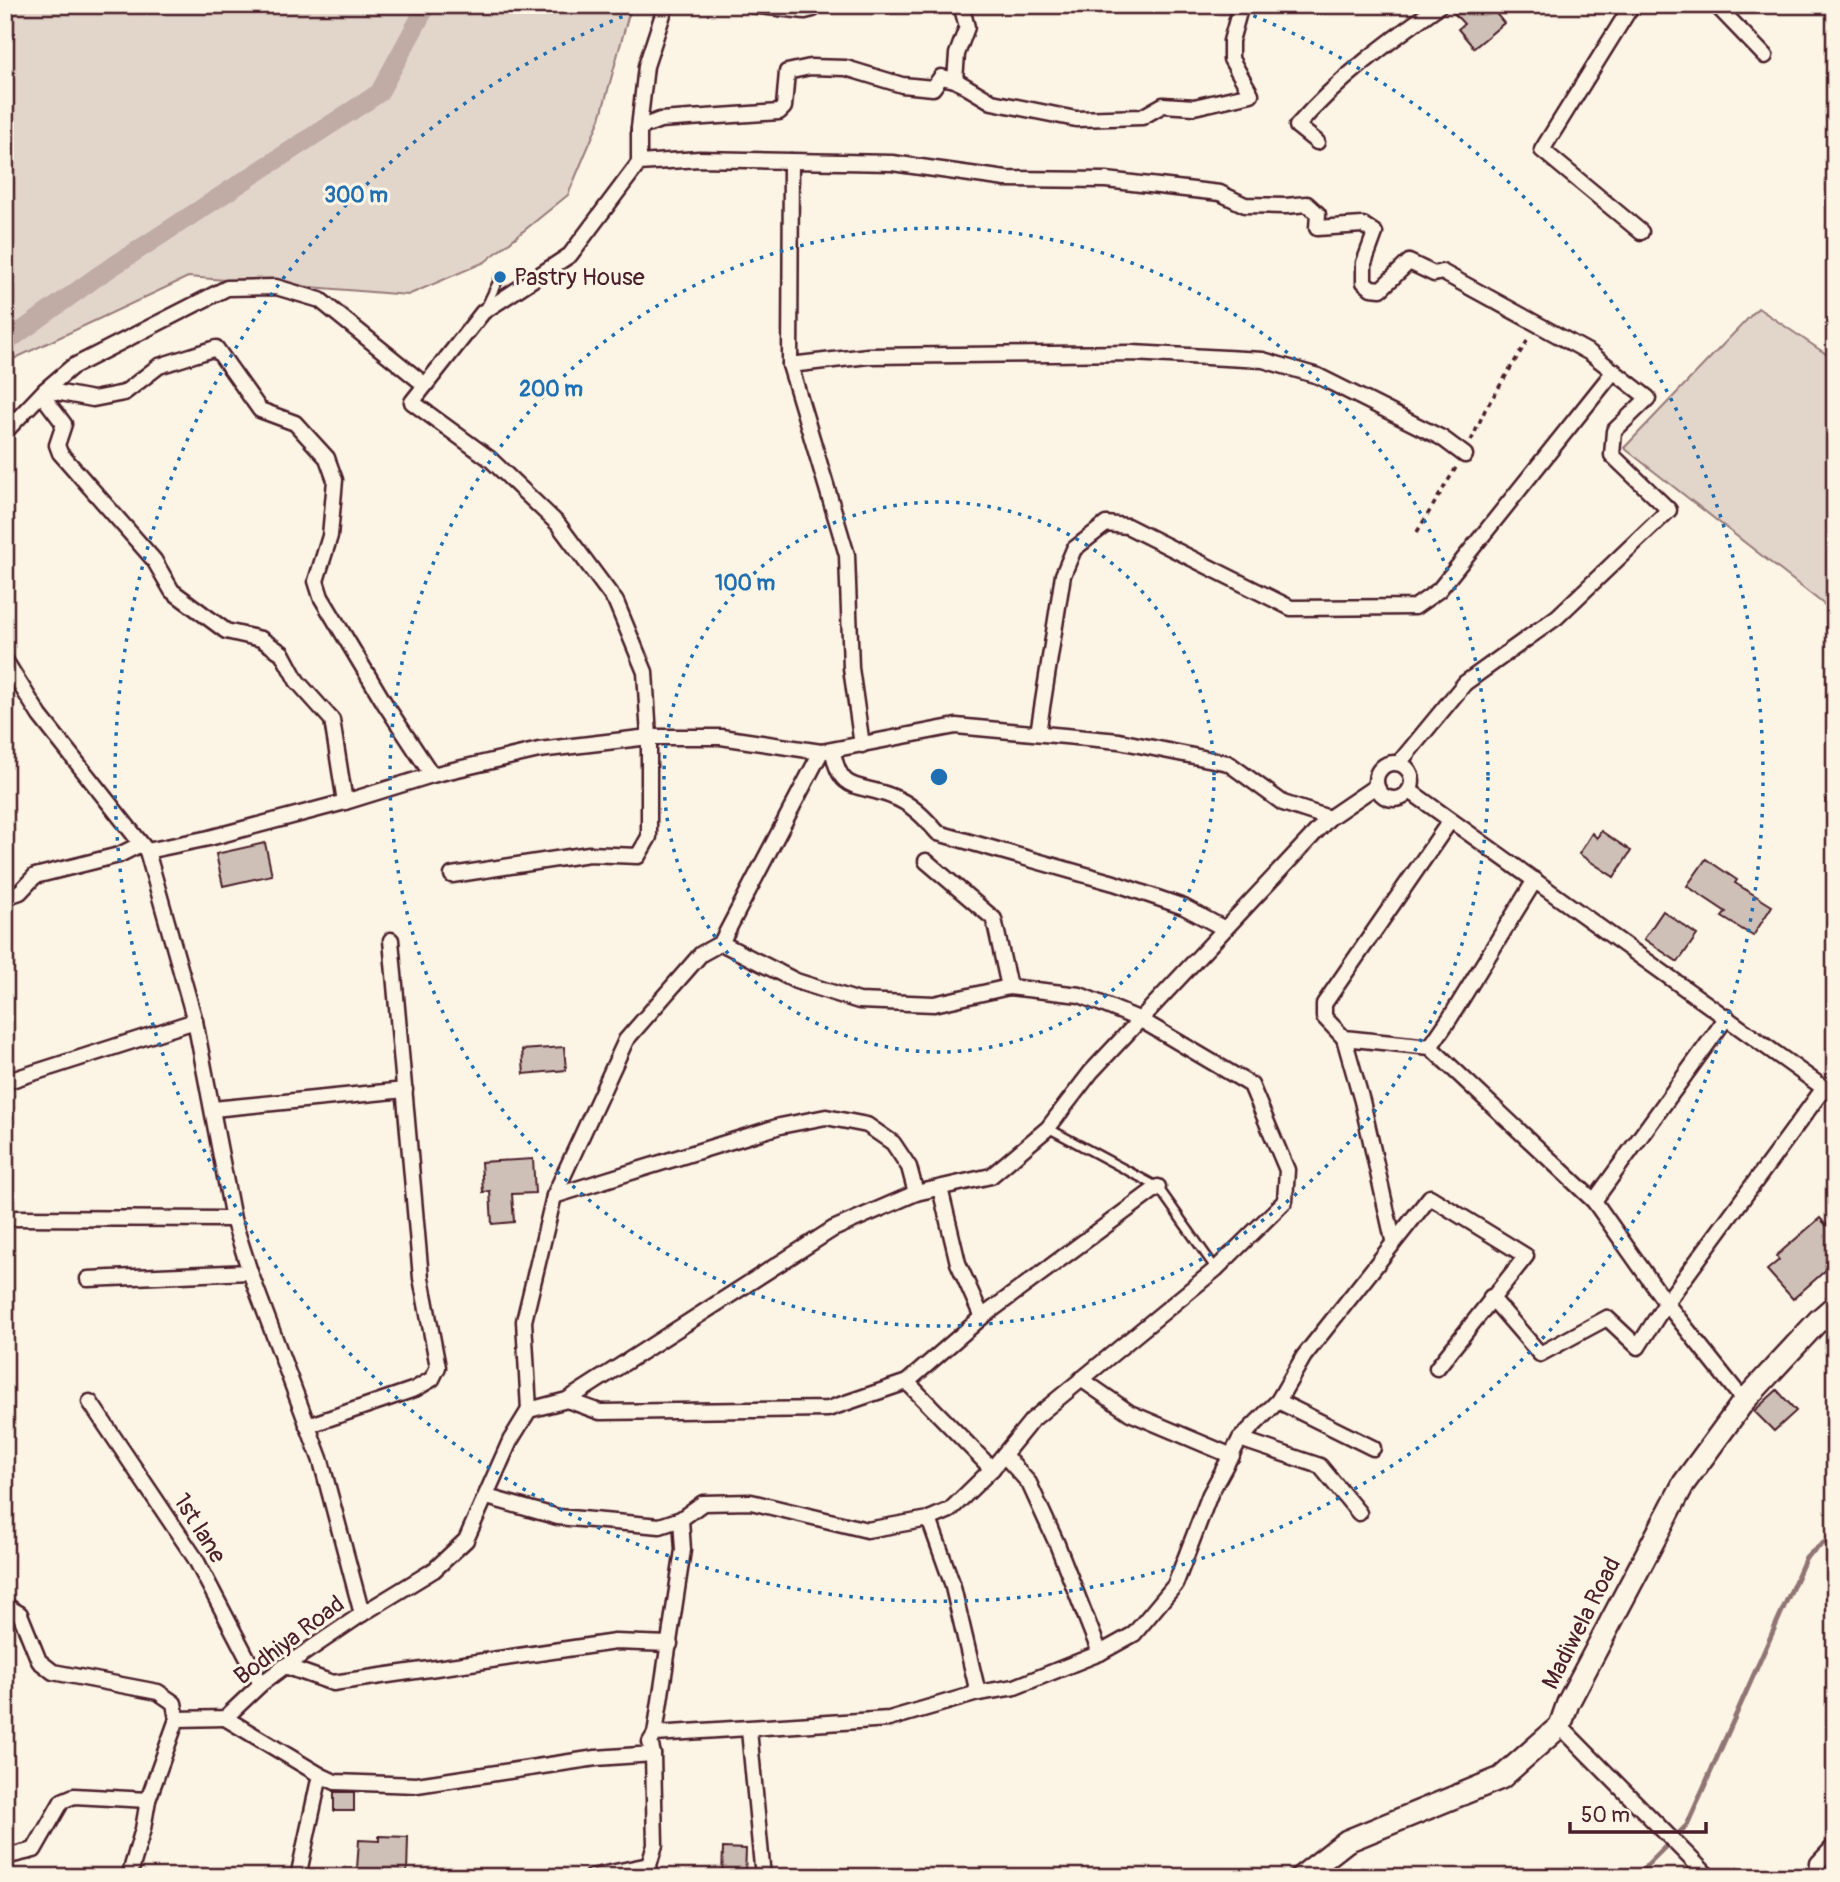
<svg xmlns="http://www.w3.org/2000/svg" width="1840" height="1882" viewBox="0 0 1840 1882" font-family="Pangolin,sans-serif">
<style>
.green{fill:#e2d5ca;stroke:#967a7a;stroke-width:2}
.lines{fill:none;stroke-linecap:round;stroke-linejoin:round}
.stream{stroke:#917474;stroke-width:5}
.canal{stroke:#c0aca5;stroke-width:19}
.building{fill:#cfc0b7;stroke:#4a1f2b;stroke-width:2}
.lane-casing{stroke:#4a1f2b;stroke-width:12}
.street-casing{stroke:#4a1f2b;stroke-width:19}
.secondary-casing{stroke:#4a1f2b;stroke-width:26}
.path{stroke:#4a1f2b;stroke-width:3.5;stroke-dasharray:5 5;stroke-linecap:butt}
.lane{stroke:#fcf5e5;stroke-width:7}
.street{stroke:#fcf5e5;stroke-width:14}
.secondary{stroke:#fcf5e5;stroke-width:21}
.ring{fill:none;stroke:#1f6fb2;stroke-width:3.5;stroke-dasharray:3.5 7}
.poi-dot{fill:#1f6fb2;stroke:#fcf5e5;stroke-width:2.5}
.labels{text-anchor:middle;stroke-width:6;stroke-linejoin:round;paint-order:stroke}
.poi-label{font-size:24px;fill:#4a1f2b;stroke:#fcf5e5;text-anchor:start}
.street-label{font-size:24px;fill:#4a1f2b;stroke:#fcf5e5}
.centre{fill:#1f6fb2;stroke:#fcf5e5;stroke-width:3.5}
.ring-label{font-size:21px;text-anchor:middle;font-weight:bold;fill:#1f6fb2;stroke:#fcf5e5;stroke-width:6;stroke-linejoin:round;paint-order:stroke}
</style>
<rect width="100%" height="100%" fill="#fcf5e5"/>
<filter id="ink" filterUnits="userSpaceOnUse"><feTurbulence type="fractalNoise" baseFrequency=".0143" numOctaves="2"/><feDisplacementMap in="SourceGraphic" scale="14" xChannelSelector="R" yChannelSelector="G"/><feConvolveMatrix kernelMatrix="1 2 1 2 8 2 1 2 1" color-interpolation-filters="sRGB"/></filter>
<g filter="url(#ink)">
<!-- green -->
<g class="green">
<polygon points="5,5 634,5 628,17 600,119 568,195 485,262 408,295 188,277 5,363"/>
<polygon points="1758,308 1835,360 1835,613 1624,448"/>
</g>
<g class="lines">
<!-- stream -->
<polyline class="stream" points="1631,1877 1644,1868 1687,1825 1806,1557 1835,1534"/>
<!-- canal -->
<polyline class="canal" points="5,343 98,276 379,93 427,5"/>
</g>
<!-- building -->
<g class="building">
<polygon points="1461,5 1489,5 1504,23 1474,48 1458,29 1464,24 1453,12"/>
<polygon points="1601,831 1631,851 1614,877 1579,854 1592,833 1597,838"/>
<polygon points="265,843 272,875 223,886 216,854"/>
<polygon points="1706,859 1737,880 1735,883 1772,906 1753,936 1722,917 1726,912 1687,886"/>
<polygon points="1663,911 1697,935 1678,962 1644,939"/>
<polygon points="564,1047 566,1070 524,1074 522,1050"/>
<polygon points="533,1159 535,1193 512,1194 514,1222 492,1224 490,1191 483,1192 481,1162"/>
<polygon points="1835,1217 1835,1262 1793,1299 1767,1270 1779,1260 1776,1256 1820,1218 1826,1225"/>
<polygon points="1777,1390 1796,1411 1774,1431 1754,1411"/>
<rect x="334" y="1792" width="20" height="19"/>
<polygon points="379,1836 408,1837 407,1874 378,1873 379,1870 357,1869 359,1840 379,1841"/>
<polygon points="723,1848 746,1849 745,1877 722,1877"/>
</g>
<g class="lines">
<!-- lane casing -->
<g class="lane-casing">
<g id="lane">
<polyline points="485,308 500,277"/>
<polyline points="1048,1128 1158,1187 1216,1269"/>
</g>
</g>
<!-- street casing -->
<g class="street-casing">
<g id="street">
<polyline points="751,5 805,11 813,9 816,5"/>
<polyline points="1632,5 1542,150 1641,232"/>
<polyline points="1716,5 1765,56"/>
<polyline points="955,80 957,54 967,27 961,5"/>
<polyline points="639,128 660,120 779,112 784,107 787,72 810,67 846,68 902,85 933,88 941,77 955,80 992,102 1076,119 1142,117 1163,105 1194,107 1251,94 1231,59 1231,41 1241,5"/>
<path d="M1317,142L1297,126C1339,78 1388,42 1440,5"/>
<polyline points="639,163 639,128 646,66 666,5"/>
<polyline points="790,365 791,161"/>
<polyline points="45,390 93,399 124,393 159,366 216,348 260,410 295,423 327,458 335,480 330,536 316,581 321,597 385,704 432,775"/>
<polyline points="42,395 64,424 57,445 60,453 154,560 172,591 226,631 261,639 282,653 297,681 332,720 345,802"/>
<polyline points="5,432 45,390 72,367 227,288 276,287 320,300 425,385"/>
<polyline points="5,660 40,716 147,851 195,1021 233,1219 250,1272 321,1461 362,1614"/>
<polyline points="1038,733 1063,575 1074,549 1106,524 1127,526 1291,608 1415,607 1439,590 1614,371"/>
<polyline points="862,745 851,668 847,555 790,365 868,356 1132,353 1263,360 1318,376 1442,438 1465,455"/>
<path d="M833,751C840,794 858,783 891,796C911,803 925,818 938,833L1114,883L1184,907L1225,929"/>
<circle cx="1394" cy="781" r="18"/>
<polyline points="1410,791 1835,1096"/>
<polyline points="1450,821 1324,1004 1324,1017 1344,1038 1430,1047 1594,1201 1666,1303 1744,1401"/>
<polyline points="147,851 209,838 345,802 432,775 539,750 649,737 721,737 821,752 956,726 1119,741 1228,763 1283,803 1329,818 1376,786"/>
<polyline points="926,861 994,919 1009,987"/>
<polyline points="452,875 589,854 638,856 649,837 649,737 645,672 616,602 558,524 490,459 412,402 483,312 570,255 639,163 699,159 892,163 1006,179 1106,180 1220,193 1245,205 1286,206 1307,204 1318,214 1317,228 1363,225 1375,233 1364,263 1364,282 1371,288 1381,289 1409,262 1434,274 1442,272 1590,353 1648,398 1614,431 1612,455 1669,510 1557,617 1465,683 1399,763"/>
<polyline points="5,897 20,892 35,876 119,855 141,844"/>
<polyline points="1344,1038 1362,1101 1393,1240"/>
<polyline points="1430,1047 1450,1018 1535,880"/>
<polyline points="5,1082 195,1021"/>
<polyline points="213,1109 405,1090"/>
<polyline points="940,1188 958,1263 982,1317"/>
<polyline points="554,1196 780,1126 826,1117 867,1125 893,1143 909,1167 916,1193"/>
<polyline points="1594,1201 1727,1017"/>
<polyline points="5,1218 233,1219"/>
<polyline points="88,1279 250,1272"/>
<polyline points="1491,1297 1540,1354 1607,1318 1638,1347 1666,1303 1824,1088"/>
<polyline points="1081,1379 1130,1413 1232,1456"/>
<polyline points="907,1382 992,1469"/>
<polyline points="567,1400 600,1412 828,1409 907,1382 982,1317 1158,1187"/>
<polyline points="1278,1401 1373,1448"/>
<polyline points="90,1402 195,1558 261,1684"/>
<polyline points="529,1410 524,1321 554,1196 626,1040 701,954 721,943 821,752"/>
<polyline points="307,1426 415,1389 432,1379 438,1367 421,1278 391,940"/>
<polyline points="1240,1439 1320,1466 1359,1513"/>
<polyline points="1004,1455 1029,1483 1057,1544 1100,1653"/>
<polyline points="487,1497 558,1517 660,1526 681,1519 703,1503 751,1502 867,1530 929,1519 950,1510 992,1469 1032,1420 1216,1269 1285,1201 1287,1170 1251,1085 1141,1020 1080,995 1009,987 934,1004 859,1001 796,981 721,943"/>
<polyline points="929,1519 952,1583 978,1693"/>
<polyline points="5,1605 20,1614 39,1661 53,1672 158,1692 174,1703 177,1719"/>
<polyline points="285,1666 333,1683 615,1642 670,1644"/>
<polyline points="225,1718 320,1775 335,1782 417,1785 596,1758 653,1754 650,1742 655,1734 889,1719 978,1693 1015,1687 1100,1653 1134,1634 1175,1585 1210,1494 1240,1439 1278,1401 1304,1356 1430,1197 1526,1256 1437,1368"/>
<polyline points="1560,1726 1709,1877"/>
<polyline points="749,1730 763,1877"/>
<polyline points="655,1734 683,1550 681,1519"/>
<polyline points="5,1857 34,1850 62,1801 74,1796 148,1800"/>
<polyline points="129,1877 143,1829 148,1800 177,1719 225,1718 261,1684 285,1666 362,1614 434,1570 466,1540 510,1441 529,1410 567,1400 833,1229 916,1193 991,1176 1048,1128 1091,1072 1329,818"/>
<polyline points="298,1877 320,1775"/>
<polyline points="591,1877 649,1865 655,1845 653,1754"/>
<polyline points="1817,1877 1818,1863 1835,1845"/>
</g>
</g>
<!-- secondary casing -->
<g class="secondary-casing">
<polyline id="secondary" points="1301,1877 1347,1841 1501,1778 1560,1726 1568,1703 1684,1483 1744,1401 1819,1320 1835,1306"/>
</g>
<!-- path -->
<g class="path">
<polyline points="1471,441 1485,410 1529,338"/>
<polyline points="1417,532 1457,466"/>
</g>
<!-- lane -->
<use href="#lane" class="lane"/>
<!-- street -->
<use href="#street" class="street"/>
<!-- secondary -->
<use href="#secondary" class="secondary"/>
</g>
</g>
<!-- distance rings -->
<g class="ring">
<circle cx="939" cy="777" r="275"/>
<circle cx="939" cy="777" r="549"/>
<path d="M1234 8A824 824 0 1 1 644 8"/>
</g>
<!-- markers -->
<circle class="poi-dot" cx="500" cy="277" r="7"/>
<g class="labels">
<!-- poi labels -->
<g class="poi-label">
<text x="514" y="285">Pastry House</text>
</g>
<!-- street labels -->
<g class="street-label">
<text transform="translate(200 1528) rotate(58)" y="8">1st lane</text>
<text transform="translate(1581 1623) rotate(-63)" y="8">Madiwela Road</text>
<text transform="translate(289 1640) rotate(-37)" y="8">Bodhiya Road</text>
</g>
</g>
<circle cx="939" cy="777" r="10" class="centre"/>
<g class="ring-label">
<text x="356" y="202">300 m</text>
<text x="551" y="396">200 m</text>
<text x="745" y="590">100 m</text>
</g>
<!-- margin -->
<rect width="1840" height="1882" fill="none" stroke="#fcf5e5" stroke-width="28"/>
<rect x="14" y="14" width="1812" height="1854" fill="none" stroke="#4a1f2b" stroke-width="2.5" filter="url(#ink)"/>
<!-- scale -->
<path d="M1570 1822v10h136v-10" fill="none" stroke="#4a1f2b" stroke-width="3.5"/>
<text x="1581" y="1822" font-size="21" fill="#4a1f2b" stroke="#fcf5e5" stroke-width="5" paint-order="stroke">50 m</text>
</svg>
